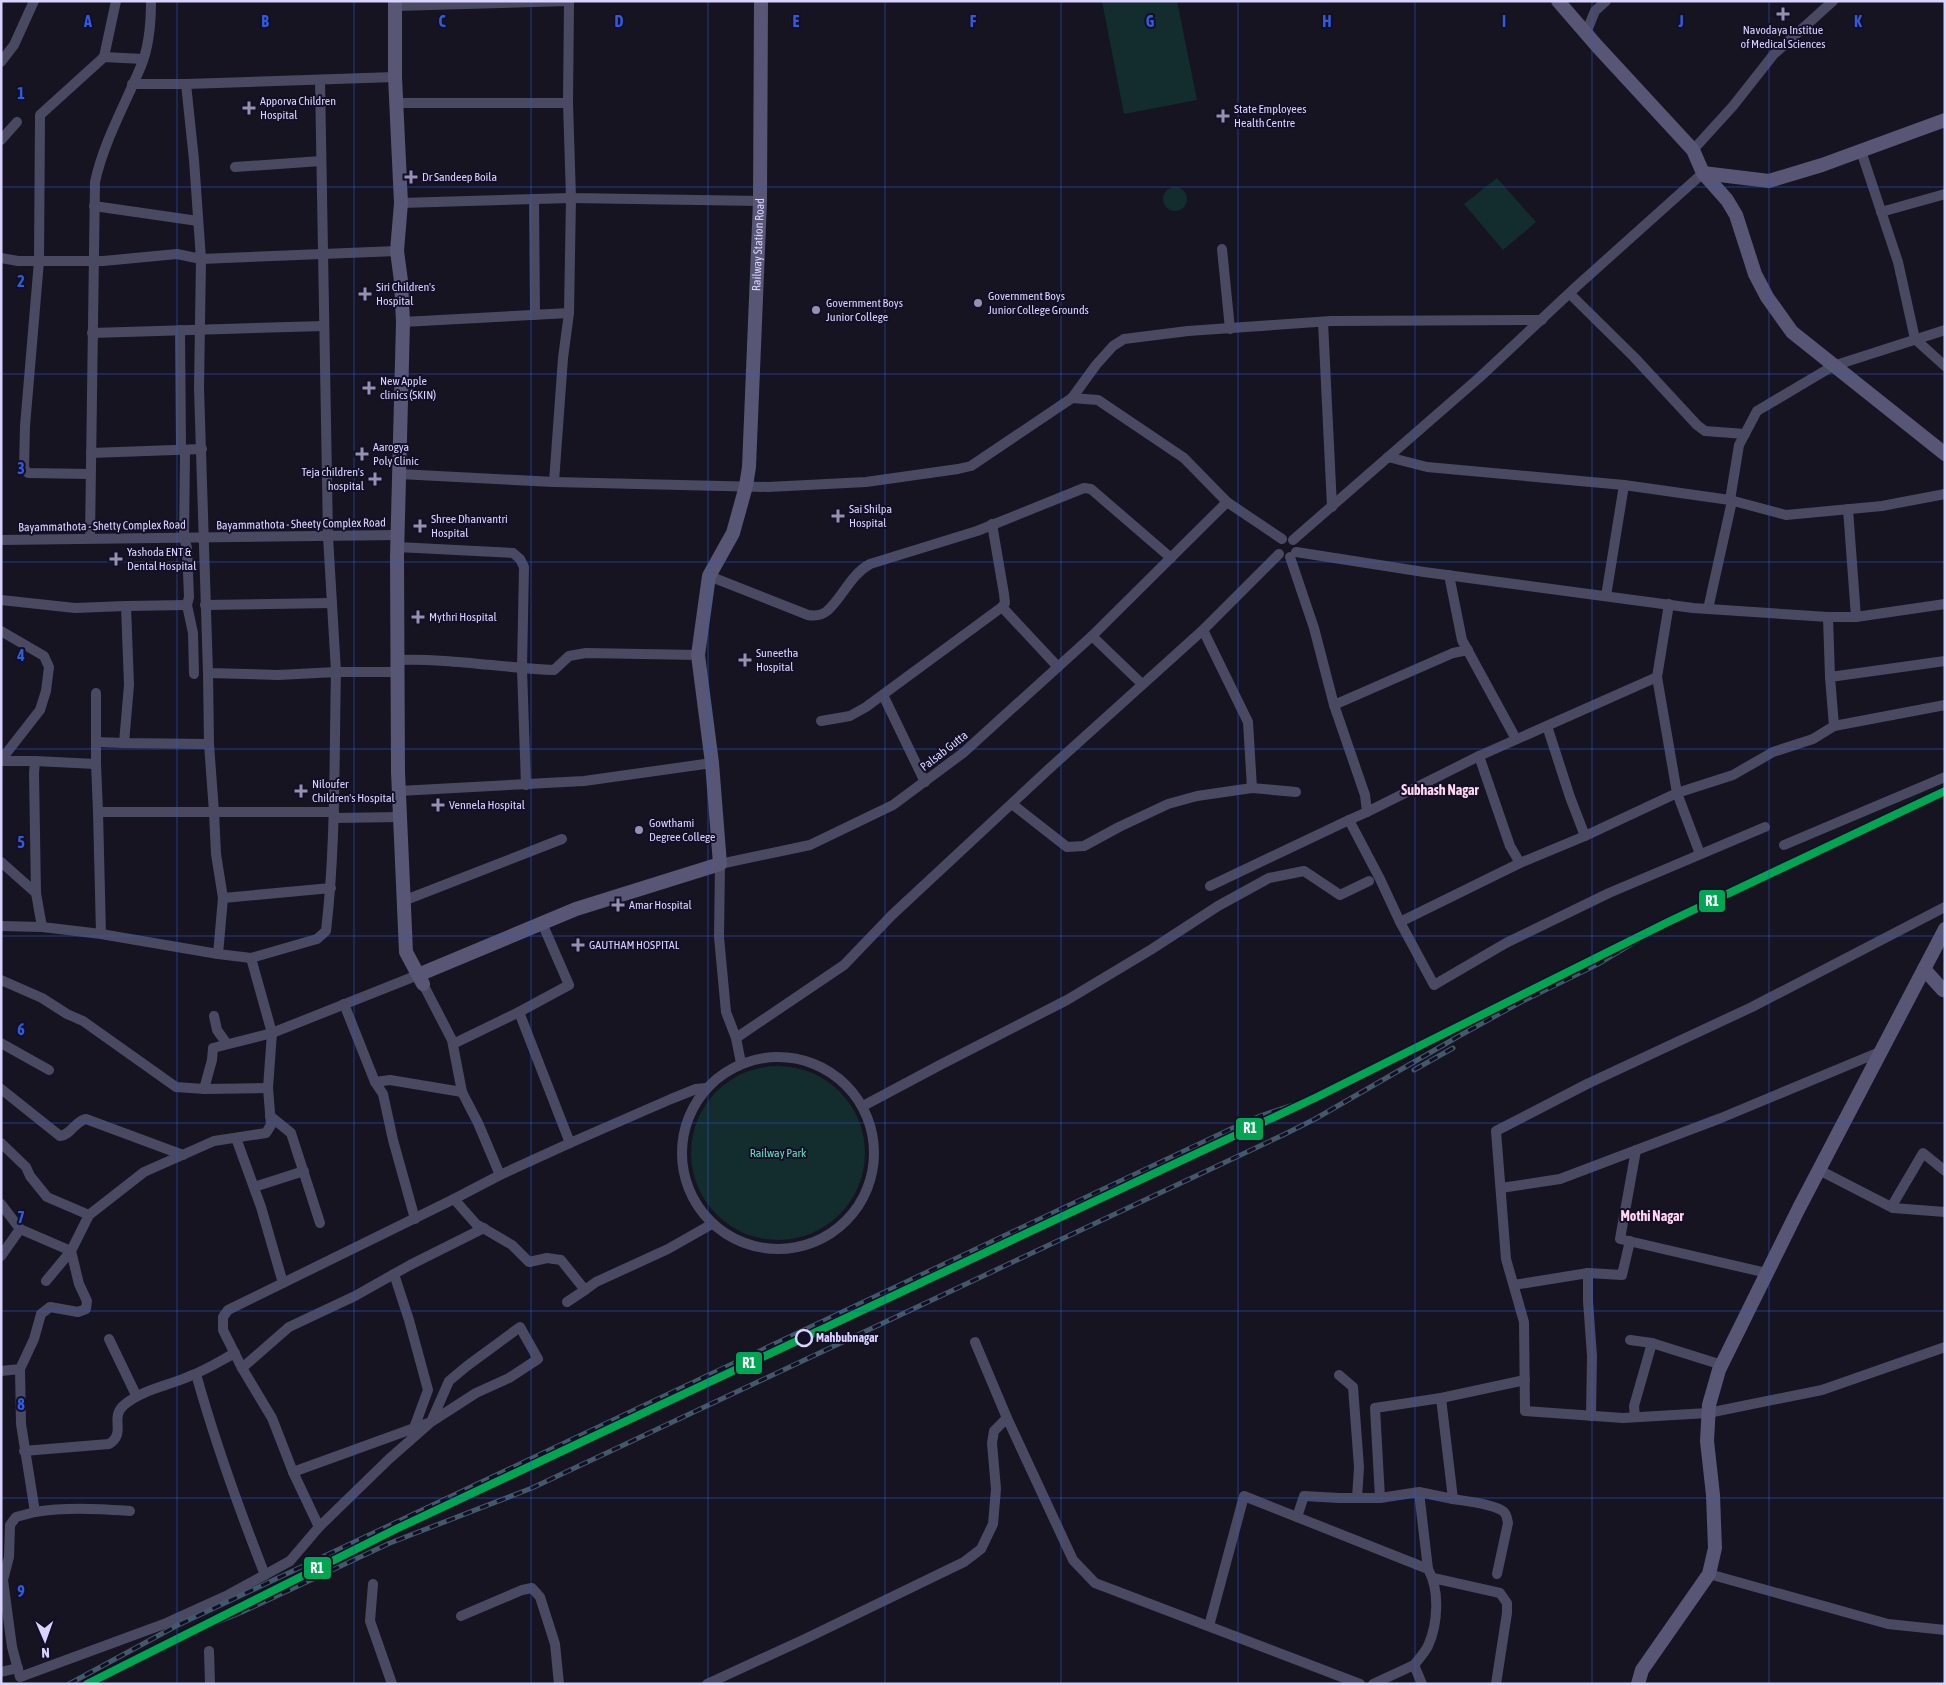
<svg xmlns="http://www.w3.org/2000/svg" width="1946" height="1685" viewBox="0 0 1946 1685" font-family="'Asap Condensed',sans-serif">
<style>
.green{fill:#132c2d}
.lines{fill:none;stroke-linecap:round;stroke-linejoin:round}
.street{stroke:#4a4962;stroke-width:10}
.secondary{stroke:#575674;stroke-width:14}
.rail-casing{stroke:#43596b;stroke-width:5}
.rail{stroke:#130f26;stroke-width:3;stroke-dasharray:9;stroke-linecap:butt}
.rail-1-casing{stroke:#130f26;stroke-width:11}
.rail-1{stroke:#00a651;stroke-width:8}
.grid{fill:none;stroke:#305bdc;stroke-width:1;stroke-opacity:0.55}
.poi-dot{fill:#9591b1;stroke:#130f26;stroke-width:2}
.stop-dot{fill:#130f26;stroke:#d9d4ff;stroke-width:2.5}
.labels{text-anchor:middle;stroke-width:4;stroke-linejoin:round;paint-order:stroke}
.poi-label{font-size:12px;fill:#d9d4ff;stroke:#130f26;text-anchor:start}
.street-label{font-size:12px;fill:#d9d4ff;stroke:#130f26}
.park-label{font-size:12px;fill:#5fe0c0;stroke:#130f26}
.stop-label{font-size:12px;font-weight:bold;fill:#d9d4ff;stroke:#130f26;text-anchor:start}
.neighbourhood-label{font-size:14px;font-weight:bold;fill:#ffd6f0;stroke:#130f26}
.grid-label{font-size:16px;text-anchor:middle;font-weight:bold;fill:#305bdc;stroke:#130f26;stroke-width:4;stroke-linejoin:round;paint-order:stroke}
.line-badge{stroke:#130f26;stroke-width:2}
.badge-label{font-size:14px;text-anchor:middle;font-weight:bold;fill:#fff}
</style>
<rect width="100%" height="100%" fill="#161421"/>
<!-- green -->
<g class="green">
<polygon points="1102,1 1177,1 1197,100 1124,114"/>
<polygon points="1497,178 1536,222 1503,250 1464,204"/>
<circle cx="1175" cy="199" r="12"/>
<circle cx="778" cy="1153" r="87"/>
</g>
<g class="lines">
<!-- street -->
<g class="street">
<polyline points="569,1 568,103 571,198 760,201"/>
<polyline points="395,6 569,1"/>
<polyline points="1586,33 1595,11 1606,1"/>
<polyline points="104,57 116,1"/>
<polyline points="1,62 14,45 34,1"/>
<polyline points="320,80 328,536 336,672 398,672"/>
<polyline points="132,84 186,84 395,77"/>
<path d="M186,84L194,160L201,259L199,388L208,673L278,675L336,672C334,758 336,845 326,931L317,939L251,958L218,954L223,898L331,888"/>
<polyline points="396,103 568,103"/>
<polyline points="1,140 17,122"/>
<polyline points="1693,150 1733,106 1774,54 1833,1"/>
<polyline points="1861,151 1898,262 1915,339 1945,366"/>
<polyline points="235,167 321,161"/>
<polyline points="534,199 535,315"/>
<polyline points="94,206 198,221"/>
<polyline points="1881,212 1945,194"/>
<polyline points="1222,249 1230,329"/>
<polyline points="1,258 18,261 103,261 177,254 201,259 397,251"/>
<polyline points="1570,294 1634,357 1697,425 1705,431 1745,434"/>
<polyline points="403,322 569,313"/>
<polyline points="1323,322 1332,507"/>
<polyline points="180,330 181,448 185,453 184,538 187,548 189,597 187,605 193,633 194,674"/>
<polyline points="1945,330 1833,366 1757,411 1739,445 1730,500 1786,515 1882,506 1945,494"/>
<polyline points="92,333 324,326"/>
<polyline points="1072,398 1096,365 1113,346 1124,339 1188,331 1331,321 1542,320"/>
<polyline points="91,453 202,449"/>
<polyline points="1388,457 1427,467 1624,485 1730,500"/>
<polyline points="90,474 28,473 24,468 25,426 39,261 40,115 104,57 143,59"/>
<polyline points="399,474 554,482 563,358 569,313 571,198 401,203"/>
<polyline points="554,482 768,487 866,482 958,469 971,466 1072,398 1098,400 1184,458 1227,502 1282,539"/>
<polyline points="1848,509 1856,617"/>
<path d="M90,538L95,182C104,141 125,105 141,66C149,47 151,22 151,1"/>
<polyline points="1,540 398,535"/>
<polyline points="1293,540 1480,377 1577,286 1703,173"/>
<polyline points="397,547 513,553 520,559 524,567 522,669 526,785"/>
<polyline points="1296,552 1424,572 1693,608 1828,617 1856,617 1945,604"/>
<polyline points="1290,557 1314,628 1334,705 1365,795 1367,812 1479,756 1657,677 1669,604"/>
<polyline points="1449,575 1462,640 1516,739"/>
<path d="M709,576L808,615C814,616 821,616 827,611C843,597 850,575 870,564L977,531L1084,488L1091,489L1171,558"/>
<polyline points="1606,596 1624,485"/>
<polyline points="1,600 75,608 126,606 129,685 124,743 209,744 208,673"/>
<polyline points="205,605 332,603"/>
<polyline points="126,606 187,605"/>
<polyline points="1002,607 1058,667"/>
<polyline points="1708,609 1732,501"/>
<polyline points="1828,617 1830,677"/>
<polyline points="1203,630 1248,722 1252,788 1296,792"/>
<polyline points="1,631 44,656 49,667 46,691 40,710 1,760"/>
<polyline points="1092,636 1227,502"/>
<path d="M397,660C450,658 502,668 554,670L569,656L586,653L698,655"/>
<polyline points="1657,677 1677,793 1585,836 1520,863 1400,922 1434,985 1506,943 1609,893 1765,827"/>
<polyline points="96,693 96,742 124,743"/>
<polyline points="883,695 925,782"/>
<polyline points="1334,705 1453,653 1468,650"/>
<polyline points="821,721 850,716 866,707 1002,607 1005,603 1004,594 992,524"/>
<polyline points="1547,726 1570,797 1585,836"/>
<polyline points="1834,726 1945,705"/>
<polyline points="1479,756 1510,846 1520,863"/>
<polyline points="1,761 35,761 34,773 36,893"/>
<polyline points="35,761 96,764 96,742"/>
<polyline points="96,764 98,812"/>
<polyline points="399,791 584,781 712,763"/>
<polyline points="1012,804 1067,847 1084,846 1119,827 1168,804 1197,796 1252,788"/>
<polyline points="1367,812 1349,820 1380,879 1400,922"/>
<polyline points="334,818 400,817"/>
<polyline points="1784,845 1945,777"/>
<polyline points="1700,854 1677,793 1733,775 1773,752 1813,739 1834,726 1830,677 1945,661"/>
<polyline points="1,862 36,893 42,927"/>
<polyline points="1210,886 1349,820"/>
<polyline points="223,898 216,854 214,812 334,812"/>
<polyline points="403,901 562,839"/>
<polyline points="1945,907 1752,1007 1587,1084 1496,1131 1506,1259 1524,1322 1525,1411 1623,1418 1708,1413 1822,1390 1945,1347"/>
<polyline points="1,926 42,927 101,934 218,954"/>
<polyline points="101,934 98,812 214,812 209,744"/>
<polyline points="251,958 272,1033 418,975"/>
<polyline points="1,980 42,998 67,1014 83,1021 176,1087 204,1089 212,1060 213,1048 272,1033 268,1088 271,1125 266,1133 214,1141 144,1172 89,1215 71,1251 46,1281"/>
<polyline points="423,984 452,1040 462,1092 478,1123 500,1175 454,1199 476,1224 512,1245 529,1262 547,1258 561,1260 585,1290 596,1282 668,1249 712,1224"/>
<polyline points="344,1004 375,1082"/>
<polyline points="519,1012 569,985 542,923"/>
<polyline points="214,1016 217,1030 227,1044"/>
<polyline points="736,1038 844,965 892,915 1050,768 1203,630 1279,554"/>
<polyline points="1,1043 49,1070"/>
<polyline points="453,1044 519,1012 570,1143 500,1175"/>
<circle cx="778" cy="1153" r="96"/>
<polyline points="741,1063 736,1038 726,1012 719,937 720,864 810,845 893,805 963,753 1092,636 1142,684"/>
<path d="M1,1089L60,1136C71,1135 75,1121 86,1119L183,1155"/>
<polyline points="204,1089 268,1088"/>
<polyline points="863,1106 940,1065 1067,1000 1152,949 1218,906 1269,878 1304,871 1340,895 1369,881"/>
<polyline points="270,1116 291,1133 320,1223"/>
<polyline points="236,1138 261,1207 283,1283"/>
<polyline points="1,1143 26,1167 30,1176 47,1197 89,1215"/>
<polyline points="570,1143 671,1099 696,1089 706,1088"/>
<polyline points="1636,1150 1620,1239 1767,1273"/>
<polyline points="1819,1170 1893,1208 1945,1212"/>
<polyline points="254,1187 304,1171"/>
<polyline points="1501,1188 1560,1179 1721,1118 1882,1051"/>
<polyline points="1,1204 20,1229 1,1256"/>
<polyline points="1893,1208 1893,1204 1923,1153 1945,1171"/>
<polyline points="415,1219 393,1140 383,1094 375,1082 390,1080 462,1092"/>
<polyline points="1588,1273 1622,1275 1630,1241"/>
<polyline points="394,1274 409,1320 428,1390 414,1428"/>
<polyline points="1514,1285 1588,1273 1588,1301 1592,1356 1591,1416"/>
<polyline points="567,1302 585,1290"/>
<polyline points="109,1339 136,1395"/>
<polyline points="1630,1340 1652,1343"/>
<polyline points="975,1342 1007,1418 1073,1560 1095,1583 1360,1684"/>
<polyline points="242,1368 289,1327 355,1296 410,1265 484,1228"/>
<polyline points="20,1369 21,1424 35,1512 16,1517 10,1525 9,1557 3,1580 12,1647 20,1677 164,1624 228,1595 290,1561 319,1527 293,1472 272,1418 242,1368 223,1330 223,1317 228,1310 454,1199"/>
<polyline points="1,1371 20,1369 34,1339 41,1314 50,1307 78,1312 86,1309 87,1301 79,1284 71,1251 20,1229"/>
<path d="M196,1374C215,1442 239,1509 265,1575"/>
<polyline points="1339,1375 1353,1387 1359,1467 1357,1498"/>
<polyline points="1441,1398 1525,1380"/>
<polyline points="1635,1417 1634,1406 1652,1343 1722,1365"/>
<path d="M24,1451L109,1444C127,1433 109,1418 124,1405C143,1389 168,1386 190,1376C206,1370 220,1361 235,1353"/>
<polyline points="293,1472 431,1422 476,1393 509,1378 538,1359 520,1327 467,1366 449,1381 431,1422 389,1459 319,1527"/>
<polyline points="1419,1492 1380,1498 1375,1408 1441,1398 1453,1499 1419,1492 1428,1569"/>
<path d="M1453,1499C1465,1501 1495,1504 1504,1512C1507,1515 1507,1519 1508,1523L1497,1574"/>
<path d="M35,1512C67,1507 97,1509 130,1511"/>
<polyline points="1297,1517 1304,1496 1339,1498 1380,1498"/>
<polyline points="1709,1574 1888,1624 1945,1630"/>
<polyline points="1433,1578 1500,1593 1507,1603 1507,1613 1496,1684"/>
<polyline points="373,1584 370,1621 392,1684"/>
<polyline points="461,1616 522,1590 532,1588 540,1597 555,1644 559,1684"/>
<path d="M1209,1626L1244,1496L1428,1569C1440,1590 1438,1624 1428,1646C1425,1652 1419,1659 1414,1665"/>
<polyline points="209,1651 210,1684"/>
<polyline points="1,1672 18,1668"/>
<polyline points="707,1684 805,1639 964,1562 981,1549 993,1524 996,1489 992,1443 994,1431 1007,1418"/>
<polyline points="1373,1684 1414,1665 1422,1684"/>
</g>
<!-- secondary -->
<g class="secondary">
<polyline points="395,1 395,77 401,203 397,251 401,281 403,322 397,557 398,772 406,952 423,984"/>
<polyline points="1558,1 1597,46 1693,150 1703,173 1727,200 1736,215 1755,274 1767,297 1792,332 1945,454"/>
<polyline points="1703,173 1769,181 1822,165 1945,120"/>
<polyline points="1924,969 1943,990 1945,989"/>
<path id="s1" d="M418,975L576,909L720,864L712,763L698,655L709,576L733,533L746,486L749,467L760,201L761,1"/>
<polyline points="1638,1684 1642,1670 1709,1574 1715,1548 1713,1495 1707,1441 1709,1405 1719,1370 1799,1208 1945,929"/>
</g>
<!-- rail casing -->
<g class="rail-casing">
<g id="rail">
<polyline points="1414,1070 1453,1048"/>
<polyline points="166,1643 242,1612 390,1543 532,1488 1283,1135 1315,1119 1459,1036 1519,1003 1598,964 1668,922"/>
<polyline points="69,1684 176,1626 1235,1127 1260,1116 1317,1097"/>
</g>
</g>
<!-- rail -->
<use href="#rail" class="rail"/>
<!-- rail-1 casing -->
<g class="rail-1-casing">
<polyline id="rail-1" points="87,1684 396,1529 1317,1097 1668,922 1945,791"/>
</g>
<!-- rail-1 -->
<use href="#rail-1" class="rail-1"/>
</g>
<!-- grid -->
<path class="grid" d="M177,1V1684M354,1V1684M531,1V1684M708,1V1684M885,1V1684M1061,1V1684M1238,1V1684M1415,1V1684M1592,1V1684M1769,1V1684M1,187H1945M1,374H1945M1,562H1945M1,749H1945M1,936H1945M1,1123H1945M1,1311H1945M1,1498H1945"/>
<!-- markers -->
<g class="poi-dot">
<path d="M1780.5 6.5h5v5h5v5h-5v5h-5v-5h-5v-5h5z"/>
<path d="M246.5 100.5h5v5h5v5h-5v5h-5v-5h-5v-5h5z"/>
<path d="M1220.5 108.5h5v5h5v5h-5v5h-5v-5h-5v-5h5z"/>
<path d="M408.5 169.5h5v5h5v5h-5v5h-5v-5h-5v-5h5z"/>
<path d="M362.5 286.5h5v5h5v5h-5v5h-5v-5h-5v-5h5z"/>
<circle cx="978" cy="303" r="5"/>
<circle cx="816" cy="310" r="5"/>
<path d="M366.5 380.5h5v5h5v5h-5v5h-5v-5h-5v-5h5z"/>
<path d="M359.5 446.5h5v5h5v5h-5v5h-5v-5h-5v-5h5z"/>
<path d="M372.5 471.5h5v5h5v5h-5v5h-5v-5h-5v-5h5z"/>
<path d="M835.5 508.5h5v5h5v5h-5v5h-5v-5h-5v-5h5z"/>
<path d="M417.5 518.5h5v5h5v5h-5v5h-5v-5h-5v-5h5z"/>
<path d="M113.5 551.5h5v5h5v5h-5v5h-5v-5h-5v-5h5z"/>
<path d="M415.5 609.5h5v5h5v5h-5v5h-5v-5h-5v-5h5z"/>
<path d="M742.5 652.5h5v5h5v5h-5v5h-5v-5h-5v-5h5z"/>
<path d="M298.5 783.5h5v5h5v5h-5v5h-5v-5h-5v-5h5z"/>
<path d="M435.5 797.5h5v5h5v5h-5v5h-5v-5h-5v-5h5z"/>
<circle cx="639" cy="830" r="5"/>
<path d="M615.5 897.5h5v5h5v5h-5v5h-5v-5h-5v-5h5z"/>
<path d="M575.5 937.5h5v5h5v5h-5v5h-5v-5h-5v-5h5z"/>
</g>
<circle class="stop-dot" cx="804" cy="1338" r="8"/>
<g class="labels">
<!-- poi labels -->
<g class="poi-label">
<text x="1783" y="34" text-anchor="middle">Navodaya Institue<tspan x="1783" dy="14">of Medical Sciences</tspan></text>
<text x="260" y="105">Apporva Children<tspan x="260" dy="14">Hospital</tspan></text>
<text x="1234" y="113">State Employees<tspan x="1234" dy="14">Health Centre</tspan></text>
<text x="422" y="181">Dr Sandeep Boila</text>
<text x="376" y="291">Siri Children's<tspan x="376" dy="14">Hospital</tspan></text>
<text x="988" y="300">Government Boys<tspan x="988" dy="14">Junior College Grounds</tspan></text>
<text x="826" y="307">Government Boys<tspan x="826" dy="14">Junior College</tspan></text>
<text x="380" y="385">New Apple<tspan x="380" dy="14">clinics (SKIN)</tspan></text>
<text x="373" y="451">Aarogya<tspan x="373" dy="14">Poly Clinic</tspan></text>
<text x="364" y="476" text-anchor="end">Teja children's<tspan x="364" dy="14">hospital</tspan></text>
<text x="849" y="513">Sai Shilpa<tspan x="849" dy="14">Hospital</tspan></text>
<text x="431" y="523">Shree Dhanvantri<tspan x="431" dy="14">Hospital</tspan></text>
<text x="127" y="556">Yashoda ENT &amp;<tspan x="127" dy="14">Dental Hospital</tspan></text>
<text x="429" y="621">Mythri Hospital</text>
<text x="756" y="657">Suneetha<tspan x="756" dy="14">Hospital</tspan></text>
<text x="312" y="788">Niloufer<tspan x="312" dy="14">Children's Hospital</tspan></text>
<text x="449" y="809">Vennela Hospital</text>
<text x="649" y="827">Gowthami<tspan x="649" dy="14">Degree College</tspan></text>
<text x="629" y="909">Amar Hospital</text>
<text x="589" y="949">GAUTHAM HOSPITAL</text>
</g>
<!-- street labels -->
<g class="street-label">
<text dy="4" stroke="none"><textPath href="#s1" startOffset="952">Railway Station Road</textPath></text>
<text transform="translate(301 524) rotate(-1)" y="4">Bayammathota - Sheety Complex Road</text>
<text transform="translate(102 526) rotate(-1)" y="4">Bayammathota - Shetty Complex Road</text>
<text transform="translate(944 751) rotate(-38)" y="4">Palsab Gutta</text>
</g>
<!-- park labels -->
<g class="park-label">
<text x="778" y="1157">Railway Park</text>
</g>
<!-- stop labels -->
<g class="stop-label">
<text x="816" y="1342">Mahbubnagar</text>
</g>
<!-- neighbourhood labels -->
<g class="neighbourhood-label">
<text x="1440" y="795">Subhash Nagar</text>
<text x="1652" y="1221">Mothi Nagar</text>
</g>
</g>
<g class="grid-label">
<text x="88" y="27">A</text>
<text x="265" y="27">B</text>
<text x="442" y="27">C</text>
<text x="619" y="27">D</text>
<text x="796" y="27">E</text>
<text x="973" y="27">F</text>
<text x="1150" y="27">G</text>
<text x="1327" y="27">H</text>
<text x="1504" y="27">I</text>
<text x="1681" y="27">J</text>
<text x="1858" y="27">K</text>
<text x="21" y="99">1</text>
<text x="21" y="287">2</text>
<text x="21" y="474">3</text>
<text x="21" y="661">4</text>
<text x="21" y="848">5</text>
<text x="21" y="1035">6</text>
<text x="21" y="1223">7</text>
<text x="21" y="1410">8</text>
<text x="21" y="1597">9</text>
</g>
<g class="line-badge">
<rect x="1698" y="889" width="28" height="24" rx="5" fill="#00a651"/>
<rect x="1235" y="1117" width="29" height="24" rx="5" fill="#00a651"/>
<rect x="735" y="1351" width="28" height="24" rx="5" fill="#00a651"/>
<rect x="303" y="1556" width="29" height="24" rx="5" fill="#00a651"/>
</g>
<g class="badge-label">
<text x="1712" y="906">R1</text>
<text x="1250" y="1133">R1</text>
<text x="749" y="1368">R1</text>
<text x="317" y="1573">R1</text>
</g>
<!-- border -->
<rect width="1946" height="1685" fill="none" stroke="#d9d4ff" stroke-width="5"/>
<!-- north arrow -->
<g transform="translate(45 1640) rotate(178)" stroke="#130f26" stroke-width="4" paint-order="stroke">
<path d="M0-4L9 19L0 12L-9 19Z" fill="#d9d4ff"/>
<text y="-8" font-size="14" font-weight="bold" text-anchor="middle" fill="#d9d4ff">N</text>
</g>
</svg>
